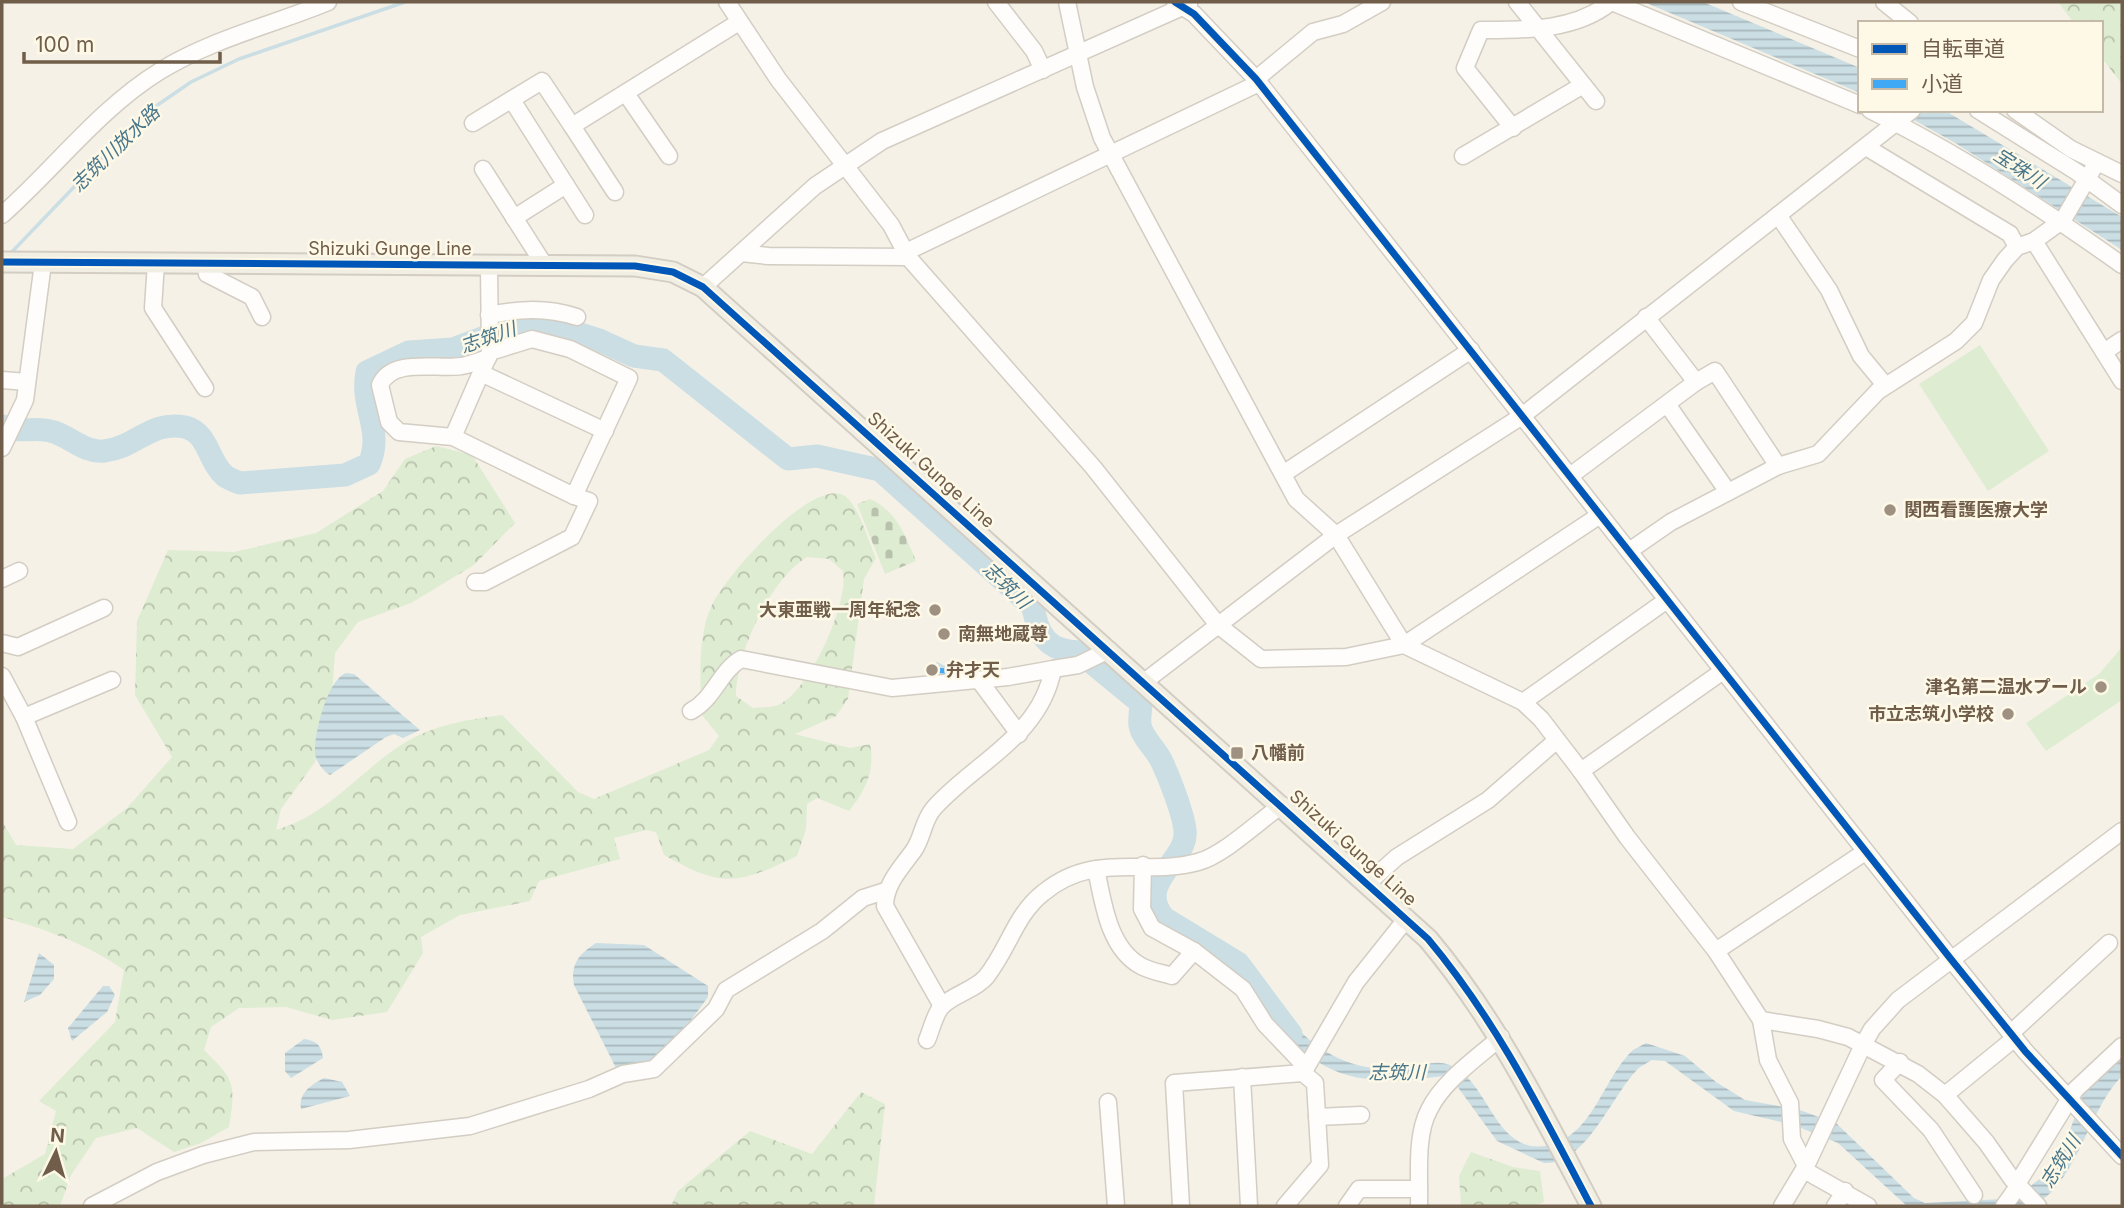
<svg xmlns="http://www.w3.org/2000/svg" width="2124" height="1208" viewBox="0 0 2124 1208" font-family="Inter,'Noto Sans JP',sans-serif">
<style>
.forest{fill:url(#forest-crowns);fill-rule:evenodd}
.cemetery{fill:url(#cemetery-stones)}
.park{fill:#deecd2}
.water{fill:url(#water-rules)}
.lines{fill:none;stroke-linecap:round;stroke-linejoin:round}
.stream{stroke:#cadee4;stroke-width:3.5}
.river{stroke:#cadee4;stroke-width:23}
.minor-casing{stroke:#d3cdc3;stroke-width:19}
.major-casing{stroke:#d3cdc4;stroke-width:23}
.minor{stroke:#fefdfb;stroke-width:16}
.major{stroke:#f1eee4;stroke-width:19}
.quiet{stroke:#3fa9f5;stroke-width:5;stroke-dasharray:10 5;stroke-linecap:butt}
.cycleway-casing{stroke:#fef8e7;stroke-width:11}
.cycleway{stroke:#0057b8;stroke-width:7}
.poi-dot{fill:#9f9181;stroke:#fef8e7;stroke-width:2.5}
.labels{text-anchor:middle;stroke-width:5;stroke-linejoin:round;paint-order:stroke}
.street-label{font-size:18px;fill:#705d4a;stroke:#fef8e7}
.poi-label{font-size:18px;font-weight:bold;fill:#705d4a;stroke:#fef8e7;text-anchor:start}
.water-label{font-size:19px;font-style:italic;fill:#48768a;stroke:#fef8e7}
</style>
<defs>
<pattern id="forest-crowns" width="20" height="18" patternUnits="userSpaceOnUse" patternTransform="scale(1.75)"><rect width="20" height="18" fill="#deecd2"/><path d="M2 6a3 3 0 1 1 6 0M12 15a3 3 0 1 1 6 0" fill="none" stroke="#b8c2ac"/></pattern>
<pattern id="cemetery-stones" width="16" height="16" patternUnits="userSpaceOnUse" patternTransform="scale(1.75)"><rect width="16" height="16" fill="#deecd2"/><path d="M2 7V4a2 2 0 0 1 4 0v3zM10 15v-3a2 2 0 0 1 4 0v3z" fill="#b8c2ac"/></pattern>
<pattern id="water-rules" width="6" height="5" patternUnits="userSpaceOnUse" patternTransform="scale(1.75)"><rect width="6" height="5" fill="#cadee4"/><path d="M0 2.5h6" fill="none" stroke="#a8b7bb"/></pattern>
</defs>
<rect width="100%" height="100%" fill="#f5f1e7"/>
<!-- forest -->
<g class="forest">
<polygon points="2058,2 2122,2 2122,84 2101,57 2101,23 2074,23"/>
<path d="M436,446L472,455L515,523L474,565L411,603L358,622L335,653L331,709L315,762L281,809L276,830C325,816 355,777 395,749C427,726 464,720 502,715L578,792L594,799L709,750L719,736L702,715C700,682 697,636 712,605C726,576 806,484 841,494C857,499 869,543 876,558L864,579L848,699L836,716L795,734L850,748L870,744C875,771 866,790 849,811L817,798L807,804L806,829L797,856C737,885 722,888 664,855L656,832L646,830L614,838L620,859L539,881L530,901L460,915L421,937L423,953L387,1012L332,1020L286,1007L239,1008L211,1027L204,1050C235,1080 236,1084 229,1127L201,1143L174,1152L137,1128L96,1138L71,1175L60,1206H2V1179L45,1154L56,1111L39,1101L115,1022L124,970C87,944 45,929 2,917V821L16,845L73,849L127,808L172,757L135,695L137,621L168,550L234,552L316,533L383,491L405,459ZM807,557L829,559L843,571C849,603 810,690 780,704C773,708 761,707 753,708L736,696C736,654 770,579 807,557Z"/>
<polygon points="861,1092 885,1104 874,1206 671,1206 678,1191 750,1131 812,1154"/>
<polygon points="1471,1152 1513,1167 1540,1171 1544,1202 1534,1206 1461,1206 1459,1176"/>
</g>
<!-- cemetery -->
<path class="cemetery" d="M870,499C897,511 905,535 916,561L885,574L857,504Z"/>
<!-- park -->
<g class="park">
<polygon points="1980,345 2049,451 1988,491 1919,384"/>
<polygon points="2122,647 2122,700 2046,751 2026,723 2099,674"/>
</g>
<!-- water -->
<g class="water">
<polygon points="1644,2 1703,2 1860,68 1860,93"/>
<polygon points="1896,110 1944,110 2122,217 2122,250 1957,144"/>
<polygon points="937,662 945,666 946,675 929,676 926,666"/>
<path d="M346,673L354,674L420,730L403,738L394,734L386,737L330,775C323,771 316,762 315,753C314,734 327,680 346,673Z"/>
<path d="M596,943L644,945L708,986V997L680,1035L652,1062L616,1068L574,985C570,964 579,954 596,943Z"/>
<polygon points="39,953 54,965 54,979 40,995 24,1002"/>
<polygon points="103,986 109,986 115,995 107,1012 72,1041 68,1028"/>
<path d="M1281,1010C1314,1052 1355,1076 1411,1067C1425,1065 1438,1059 1452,1066C1489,1083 1495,1153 1545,1146C1593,1138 1602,1079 1633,1050L1646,1043L1685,1056L1716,1082L1745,1100L1800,1110L1837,1124L1914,1198L1925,1203L2003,1199L2028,1188L2042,1177L2067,1138L2084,1092L2122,1053V1076C2087,1111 2077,1185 2032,1206H1907L1838,1143L1794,1125L1734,1111L1665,1061L1652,1060L1640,1067C1613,1091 1587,1166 1544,1163L1497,1141L1457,1086L1443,1076C1361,1087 1319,1081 1267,1012Z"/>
<path d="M304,1039C317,1041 321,1045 323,1058L291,1078L285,1071V1053Z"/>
<path d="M324,1078L342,1082L350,1096L301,1109C298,1093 311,1085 324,1078Z"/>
</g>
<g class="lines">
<!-- stream -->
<polyline class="stream" points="8,256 143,115 191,82 239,59 405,2"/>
<!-- river -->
<path class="river" d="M2,426C23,434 35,426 54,432C72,438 85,453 104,451C136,448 150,420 185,427C209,433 208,462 225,476C229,479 235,481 240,483L345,475L369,464C384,430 360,408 367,372L409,352L453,349L517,325L533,321L545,323L599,340L634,356L663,360L788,459L817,456L880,470L1033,607C1038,636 1048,651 1079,652L1141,703C1141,710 1139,718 1140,725C1142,738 1157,750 1162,762C1170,779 1183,813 1185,830C1189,861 1134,882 1164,918L1238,963L1291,1034"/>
<!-- minor casing -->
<g class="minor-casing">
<g id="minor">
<polyline points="727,2 778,79 891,225 908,257 1093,467 1218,625 1261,659 1346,657 1404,645 1600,515"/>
<polyline points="996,2 1034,51 1043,70"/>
<polyline points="1067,2 1085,87 1102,138 1296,499 1336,535 1404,645 1523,702 1541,719 1581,771 1627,837 1716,951 1761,1020 1768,1060 1790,1103 1792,1139 1806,1166"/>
<polyline points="1175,2 1194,14 1256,79 1950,958 2025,1051 2122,1156"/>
<polyline points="1517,2 1596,101"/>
<polyline points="1612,2 1860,105"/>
<polyline points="1741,2 1860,49"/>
<polyline points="1884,2 1910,23"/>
<polyline points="1256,79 1313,32 1343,24 1382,2"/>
<polyline points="627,95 669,156"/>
<polyline points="512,100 585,215"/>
<path d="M1870,110C1958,153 2042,208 2122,265"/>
<polyline points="1978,110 2077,172 2122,205"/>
<polyline points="2015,110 2071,149 2122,174"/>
<polyline points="473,123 542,81 572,126"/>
<path d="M1513,128L1465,68L1481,30C1525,30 1575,31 1611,2"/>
<polyline points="1866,147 2010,234 2017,247"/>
<polyline points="1463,156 1583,85"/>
<polyline points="483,169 545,266"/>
<polyline points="615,192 572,126 739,22"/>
<path d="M2,215C55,168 100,108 160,71C212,39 272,25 328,2"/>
<polyline points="1778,215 1829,290 1861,356 1885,385"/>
<polyline points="514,218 566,185"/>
<polyline points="2034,241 2122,381"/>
<polyline points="906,252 1259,83"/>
<polyline points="741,253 768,256 908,257"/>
<polyline points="156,263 153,308 205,388"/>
<polyline points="205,263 207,274 252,297 262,317"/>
<polyline points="703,287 815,186 882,141 1189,4"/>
<path d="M489,315C520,309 546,307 577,317"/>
<polyline points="2104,352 2122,340"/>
<path d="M488,358C479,361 470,365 461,366C438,370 392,357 380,385L389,422L399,432L453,437L574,496L629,378L570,349L532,339L490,352"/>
<polyline points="481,373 605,431"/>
<polyline points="2,380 27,382"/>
<polyline points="1696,382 1715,371 1778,466"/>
<polyline points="1667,404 1728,492"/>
<polyline points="453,437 490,352 489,266"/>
<polyline points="2,448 25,400 43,263"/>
<polyline points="1283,474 1471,350"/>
<polyline points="1570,476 1696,382 1646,317"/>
<polyline points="1629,551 1671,522 1778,466 1818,454 1878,391 1956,341 1974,323 1991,280 2005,260 2017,247 2034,241 2063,220 2097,162"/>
<polyline points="2,579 19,571"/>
<polyline points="475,582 485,582 572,537 589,501 574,496"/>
<polyline points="2,643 18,647 104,608"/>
<polyline points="1053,669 1078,665 1109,650"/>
<polyline points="2,676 24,717 112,680"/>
<polyline points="979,680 1019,734"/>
<polyline points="1144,682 1336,535 1522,416 1912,110"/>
<polyline points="1523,702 1667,600"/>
<path d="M691,711C714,699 720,671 741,659L892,688L1008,677L1053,669C1040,737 976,761 934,808C923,820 923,837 914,850C901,868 885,884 885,906L942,1006"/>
<polyline points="24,717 68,822"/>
<polyline points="1581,771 1723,671"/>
<polyline points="1143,865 1142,909 1152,928 1194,951 1243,989 1265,1024 1306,1067"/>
<path d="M1096,869C1103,901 1108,948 1141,966C1150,971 1162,973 1172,976L1194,951"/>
<polyline points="1369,882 1397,857 1488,800 1557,740"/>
<polyline points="1716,951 1865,852"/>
<polyline points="1761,1020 1818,1029 1848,1037 1918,1074 1945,1095 1986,1142 2012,1179 2038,1206"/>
<polyline points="2011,1033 2109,943"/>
<path d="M927,1040C931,1031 935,1013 942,1006C954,994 975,990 986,977C1008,950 1015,915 1043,893C1095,850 1144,877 1198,862C1224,855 1259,821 1282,805"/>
<polyline points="1900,1062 1883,1080 1931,1130 1974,1195"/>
<polyline points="1303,1073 1356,982 1407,918"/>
<polyline points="1242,1077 1249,1206"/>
<polyline points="1945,1095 2015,1038"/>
<polyline points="1108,1102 1116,1206"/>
<polyline points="1317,1117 1361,1115"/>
<polyline points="1804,1170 1868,1206"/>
<polyline points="2017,1184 2075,1090 2122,1046"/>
<polyline points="92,1206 157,1172 203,1155 254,1142 349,1140 470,1126 589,1089 623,1074 654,1069 716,1009 726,990 822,931 863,898 885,891"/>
<polyline points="1181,1206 1174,1083 1303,1073 1315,1083 1320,1165 1285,1206"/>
<polyline points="1347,1206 1359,1189 1419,1189"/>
<path d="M1419,1206C1420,1178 1415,1136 1429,1110C1443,1081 1477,1058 1501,1037"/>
<polyline points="1782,1206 1806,1166 1863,1045 1872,1029 1898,1000 2122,831"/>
<polyline points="1835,1206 1845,1191"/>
<polyline points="2004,1206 2019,1185"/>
</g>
</g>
<!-- major casing -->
<g class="major-casing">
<path id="major" d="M2,262L635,266L673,272L703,287L1428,939C1496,1020 1542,1113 1591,1206"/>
</g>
<!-- minor -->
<use href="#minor" class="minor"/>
<!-- major -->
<use href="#major" class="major"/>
<!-- quiet -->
<polyline class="quiet" points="935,670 945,671"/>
<!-- cycleway casing -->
<g class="cycleway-casing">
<g id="cycleway">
<polyline points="1175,2 1194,14 1256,79 1950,958 2025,1051 2122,1156"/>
<path d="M2,262L635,266L673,272L703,287L1428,939C1496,1020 1542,1113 1591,1206"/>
</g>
</g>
<!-- cycleway -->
<use href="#cycleway" class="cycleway"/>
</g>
<!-- markers -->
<g class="poi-dot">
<circle cx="1890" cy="510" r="7"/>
<circle cx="935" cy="610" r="7"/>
<circle cx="944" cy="634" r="7"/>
<circle cx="932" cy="670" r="7"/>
<circle cx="2101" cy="687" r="7"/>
<circle cx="2008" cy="714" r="7"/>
<rect x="1230" y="746" width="14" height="14" rx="3.5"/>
</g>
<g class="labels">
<!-- street labels -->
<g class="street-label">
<text x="390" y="255">Shizuki Gunge Line</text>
<text transform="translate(931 470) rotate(42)" y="6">Shizuki Gunge Line</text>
<text transform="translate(1353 848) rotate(42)" y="6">Shizuki Gunge Line</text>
</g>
<!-- poi labels -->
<g class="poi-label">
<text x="1904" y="516">関西看護医療大学</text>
<text x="921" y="616" text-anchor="end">大東亜戦一周年紀念</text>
<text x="958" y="640">南無地蔵尊</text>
<text x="946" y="676">弁才天</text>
<text x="2087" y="693" text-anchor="end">津名第二温水プール</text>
<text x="1994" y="720" text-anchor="end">市立志筑小学校</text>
<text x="1251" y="759">八幡前</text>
</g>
<!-- water labels -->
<g class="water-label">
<text transform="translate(115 148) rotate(-44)" y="7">志筑川放水路</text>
<text transform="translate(2020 168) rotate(33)" y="7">宝珠川</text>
<text transform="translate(488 337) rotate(-19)" y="7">志筑川</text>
<text transform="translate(1007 585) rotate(44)" y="7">志筑川</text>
<text x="1397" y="1079">志筑川</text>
<text transform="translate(2060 1161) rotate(-58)" y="7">志筑川</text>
</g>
</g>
<!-- border -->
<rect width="2124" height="1208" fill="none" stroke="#705d4a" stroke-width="7"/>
<!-- legend -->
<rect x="1858" y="21" width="245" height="91" fill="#fef8e7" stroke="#c5baa8" stroke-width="2"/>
<rect x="1872" y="44" width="35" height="10" fill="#0057b8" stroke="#c5baa8" stroke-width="2"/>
<text x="1921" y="56" font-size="21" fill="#705d4a">自転車道</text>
<rect x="1872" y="79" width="35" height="10" fill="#3fa9f5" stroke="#c5baa8" stroke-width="2"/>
<text x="1921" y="91" font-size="21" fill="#705d4a">小道</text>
<!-- north arrow -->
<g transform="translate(56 1152) rotate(5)" stroke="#fef8e7" stroke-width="5" paint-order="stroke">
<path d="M0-5L12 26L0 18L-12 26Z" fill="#705d4a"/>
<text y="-10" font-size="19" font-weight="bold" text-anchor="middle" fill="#705d4a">N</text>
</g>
<!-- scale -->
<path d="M24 52v10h196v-10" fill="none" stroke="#705d4a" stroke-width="3.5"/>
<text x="35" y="52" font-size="21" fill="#705d4a" stroke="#fef8e7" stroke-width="5" paint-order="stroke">100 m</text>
</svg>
